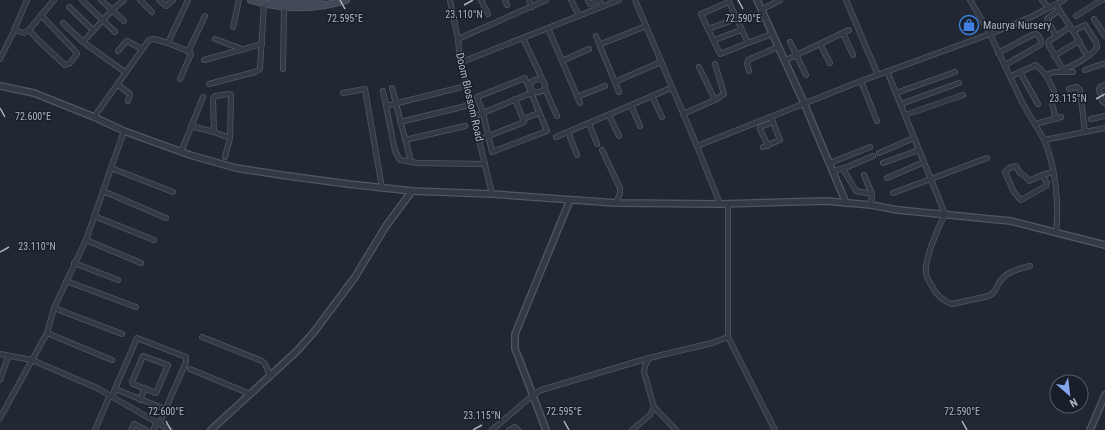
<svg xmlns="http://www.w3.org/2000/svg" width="1105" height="430" viewBox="0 0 1105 430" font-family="'Roboto Condensed',sans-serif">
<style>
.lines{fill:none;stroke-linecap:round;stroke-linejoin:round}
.minor-casing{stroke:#515763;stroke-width:6}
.tertiary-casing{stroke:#515763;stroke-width:8}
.secondary-casing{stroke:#515763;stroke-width:8}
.minor{stroke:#343a45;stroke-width:4.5}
.tertiary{stroke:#343a45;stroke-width:5.5}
.secondary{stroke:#424957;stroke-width:6}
.ticks{fill:none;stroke:#aeb4c2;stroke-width:1.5}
.labels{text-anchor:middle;stroke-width:3;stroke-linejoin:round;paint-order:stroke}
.poi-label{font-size:11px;fill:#aeb4c2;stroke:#191f29;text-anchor:start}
.street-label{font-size:11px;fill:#aeb4c2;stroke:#191f29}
.ticks-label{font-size:10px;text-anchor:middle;fill:#aeb4c2;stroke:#191f29;stroke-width:3;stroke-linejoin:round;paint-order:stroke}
</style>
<rect width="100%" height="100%" fill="#212834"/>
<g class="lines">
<!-- minor casing -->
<g class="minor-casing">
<g id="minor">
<polyline points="82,0 115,32"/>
<polyline points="101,0 124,21"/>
<polyline points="140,0 152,12"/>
<polyline points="159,0 166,6 173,0"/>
<polyline points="450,0 458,39 460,61 492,194"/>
<polyline points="481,0 488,14"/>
<polyline points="505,0 507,5"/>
<polyline points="529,0 532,7"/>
<polyline points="571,0 579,16"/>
<polyline points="588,0 590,4 599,0 602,6"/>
<path d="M635,0L697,146L861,81L990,34C1000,56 1011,78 1021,100C1028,114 1037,126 1044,140C1056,166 1059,205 1056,233"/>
<polyline points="846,0 878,75"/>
<polyline points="970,0 990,34 1031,17 1064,0"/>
<polyline points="1042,0 1049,8"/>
<path d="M1056,5L1073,31L1085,25L1096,42L1097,47C1093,55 1073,66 1064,69L1062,68L1048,44L1049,41L1070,27"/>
<polyline points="69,7 93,30"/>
<polyline points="761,10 780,0"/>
<polyline points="1076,16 1102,0"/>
<polyline points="1094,19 1105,36"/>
<polyline points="63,23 83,42 125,72"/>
<polyline points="646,26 601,44 600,46 614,80 617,81 661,62"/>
<polyline points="233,27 239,0"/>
<polyline points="548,28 580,103"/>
<polyline points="708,29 736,19"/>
<polyline points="14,30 24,33 29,30 54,0"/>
<polyline points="29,30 39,41 65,65 70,63 77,54 76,52 41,15"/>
<polyline points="1073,31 1087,56"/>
<polyline points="843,33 853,55"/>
<polyline points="596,36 600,46"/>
<polyline points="1056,36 1047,19 1059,10"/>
<polyline points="523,38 545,85 545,89 557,116"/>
<polyline points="215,39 242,49"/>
<polyline points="458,39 546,0"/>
<polyline points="714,40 741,30"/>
<polyline points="83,42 112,10 124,0"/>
<polyline points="790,42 806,75"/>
<polyline points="168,43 190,52 191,54 180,79"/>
<polyline points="748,43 720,54 701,14 729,2 748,43 772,34"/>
<polyline points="820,44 830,63"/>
<polyline points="118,51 125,43 127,41 142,49"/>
<polyline points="188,52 205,16"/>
<path d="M998,53L1032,35L1036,34C1040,36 1042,41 1040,45L1005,65"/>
<polyline points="1054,56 1079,41"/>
<polyline points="0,59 13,33 27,0"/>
<polyline points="204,60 262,44"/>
<polyline points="460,61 467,60 619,0"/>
<polyline points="562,61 589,49"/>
<polyline points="784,61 849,30"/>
<polyline points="699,67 715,100"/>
<polyline points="283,69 284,7"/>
<polyline points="1085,70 1105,63"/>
<polyline points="749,71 747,64 748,60 778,47"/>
<path d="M887,71L945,214C938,228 924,259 926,274C927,279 931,284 933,288C937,296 944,301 952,304L989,296C995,292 996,289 999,283C1005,272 1018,269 1030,266"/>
<polyline points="1020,72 1038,104"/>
<polyline points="1046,75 1054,72 1073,72"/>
<polyline points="1011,76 1036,65 1046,75 1054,91"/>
<polygon points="525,78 547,131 492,152 483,113 477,97"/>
<path d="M542,80C536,78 532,80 530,85C531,94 538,94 545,89"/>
<polyline points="614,80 619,92"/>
<polyline points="861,81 877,121"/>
<polyline points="117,84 130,94 128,101"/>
<polyline points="209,84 255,72 260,69 264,3"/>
<polyline points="1105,85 1100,87 1099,89 1102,101 1105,103"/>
<polyline points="392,88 411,162"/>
<polyline points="1069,89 1077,87 1080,90 1085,132"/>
<polyline points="383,91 395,151 400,160 417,163 485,164"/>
<polyline points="343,93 365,89 382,188"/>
<polyline points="896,93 955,72"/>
<polyline points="652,96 662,117"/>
<polyline points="577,97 605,86"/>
<polyline points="901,104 959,83"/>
<polyline points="1052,104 1056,119"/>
<polyline points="631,105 640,126"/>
<polyline points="386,106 466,86"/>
<polyline points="683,114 715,100 724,94 715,64"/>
<polyline points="609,115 619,136"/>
<polyline points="905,115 963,95"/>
<polyline points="94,117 149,40 154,39 168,43 188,0"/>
<polyline points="473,117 531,93"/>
<polyline points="523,119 539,113"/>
<polyline points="1091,119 1105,116"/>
<polyline points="400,122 470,105"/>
<polyline points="589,123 597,144"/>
<polyline points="1035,124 1061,117"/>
<polyline points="191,126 214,132 230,138 225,157"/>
<polyline points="214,132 213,99 215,96 229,94 231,95 230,138"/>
<polyline points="568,132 577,155"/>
<polyline points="556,137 671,88"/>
<polyline points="405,140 465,126"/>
<polyline points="479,140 524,122 515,99"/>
<polyline points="1044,140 1105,128"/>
<polyline points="697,146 720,204"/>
<polyline points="768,146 760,129 760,127 773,122"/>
<polyline points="763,147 780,140 771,117"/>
<polyline points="602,150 620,188 620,193 616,203"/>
<polyline points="181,152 203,97"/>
<polyline points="879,153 914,138"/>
<polyline points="830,163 870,147"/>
<polyline points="883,163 919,150"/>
<polyline points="111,168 173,192"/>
<polyline points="843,169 856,191 872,194"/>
<polyline points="833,171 845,168 873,156"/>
<polyline points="864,175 872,194 871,205"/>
<polyline points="1042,175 1029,181 1025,176 1020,173 1016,166 1009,168 1005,172 1014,192 1021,200 1046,186 1047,183 1042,175 1053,172"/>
<polyline points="887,178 924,162"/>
<polyline points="103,191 166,218"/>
<polyline points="893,193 987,158"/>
<polyline points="94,216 154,240"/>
<polyline points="86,240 141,263"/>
<polyline points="74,263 118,280"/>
<polyline points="66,281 136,307"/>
<polyline points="54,308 122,334"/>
<polyline points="47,333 112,360"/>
<polyline points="202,337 262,361 265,364 270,376"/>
<polyline points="728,337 775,430"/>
<polyline points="0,354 32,360 97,388 170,430"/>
<polygon points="143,356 168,365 156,393 133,384 132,382"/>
<polyline points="190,369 250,394"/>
<polyline points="0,380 8,357"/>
<polyline points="115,389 165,409"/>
<polyline points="112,396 137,338 186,357 186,362 159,424"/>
<polyline points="140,400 145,388"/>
<polyline points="654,407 676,430"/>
<polyline points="0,418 47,333 54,308 86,240 124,131"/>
<polyline points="95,430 110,395"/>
<polyline points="131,430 134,424 146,430"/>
<polyline points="153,430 157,423"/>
<polyline points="492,430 533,395 541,390 649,358"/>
<polyline points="509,430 515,427 518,430"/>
<polyline points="632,430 650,415 654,407 644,372 645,366 649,358 712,343 728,337 728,203"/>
</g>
</g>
<!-- tertiary casing -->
<g class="tertiary-casing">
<g id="tertiary">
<polyline points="757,0 804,103 846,203"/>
<polyline points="0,86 34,93 94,117 124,131 190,155 236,168 281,175 348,184 412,191 492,194 616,203 720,204 826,201 871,205 898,210 1011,221 1105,245"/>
<polyline points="211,430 297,351 314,332 355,277 386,226 412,191"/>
<polyline points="546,430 518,356 515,349 515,334 570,200"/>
<polyline points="1090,430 1105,395"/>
</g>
</g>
<!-- secondary casing -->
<g class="secondary-casing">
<g id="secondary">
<path d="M251,0C282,9 315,10 346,0"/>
<polyline points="272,0 290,2 320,0"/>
</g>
</g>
<!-- minor -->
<use href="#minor" class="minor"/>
<!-- tertiary -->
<use href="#tertiary" class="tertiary"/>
<!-- secondary -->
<use href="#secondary" class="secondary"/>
</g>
<!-- ticks -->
<path class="ticks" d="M340,0L345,9M738,0L743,9M464,5L473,0M1096,99L1105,94M0,108L5,117M0,252L9,247M166,421L171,430M564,421L569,430M962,421L967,430M473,430L482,425"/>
<!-- icons -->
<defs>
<g id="shop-ring" transform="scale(1)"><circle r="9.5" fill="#191f29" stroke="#3f7fe0" stroke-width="1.5"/><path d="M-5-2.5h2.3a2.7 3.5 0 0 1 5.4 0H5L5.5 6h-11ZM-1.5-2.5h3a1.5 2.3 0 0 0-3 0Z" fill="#3f7fe0"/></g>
</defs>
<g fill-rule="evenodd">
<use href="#shop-ring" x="969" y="25"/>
</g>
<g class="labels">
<!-- poi labels -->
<g class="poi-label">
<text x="983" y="29">Maurya Nursery</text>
</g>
<!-- street labels -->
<g class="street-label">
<text transform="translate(470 97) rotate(77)" y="4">Doom Blossom Road</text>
</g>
</g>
<g class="ticks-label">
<text x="464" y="18">23.110°N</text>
<text x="345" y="22">72.595°E</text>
<text x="743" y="22">72.590°E</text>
<text x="1068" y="102">23.115°N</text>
<text x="33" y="120">72.600°E</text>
<text x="37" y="250">23.110°N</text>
<text x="166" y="415">72.600°E</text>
<text x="564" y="415">72.595°E</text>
<text x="962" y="415">72.590°E</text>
<text x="482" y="419">23.115°N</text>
</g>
<!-- north arrow -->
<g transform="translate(1069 394) rotate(152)"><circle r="19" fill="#191f29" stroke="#555b66"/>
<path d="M0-3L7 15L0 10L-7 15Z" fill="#86a7ef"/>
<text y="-6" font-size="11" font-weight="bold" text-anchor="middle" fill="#aeb4c2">N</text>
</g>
</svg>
